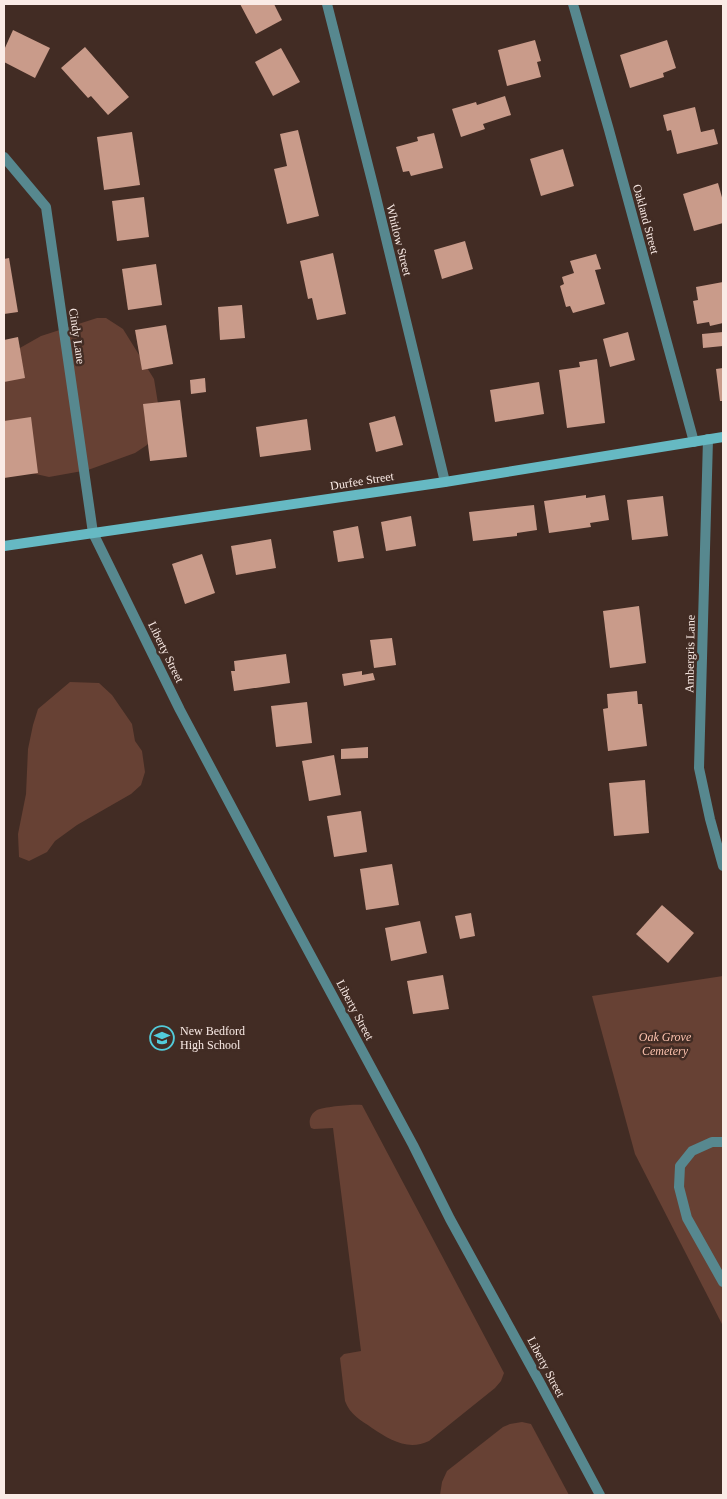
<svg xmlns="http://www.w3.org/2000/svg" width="727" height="1499" viewBox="0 0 727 1499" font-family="'Times New Roman',serif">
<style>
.green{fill:#674134}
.building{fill:#c99b8a}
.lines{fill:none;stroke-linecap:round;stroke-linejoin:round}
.lane{stroke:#57888f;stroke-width:10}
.street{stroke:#57888f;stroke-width:10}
.secondary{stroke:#66b9c3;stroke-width:10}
.labels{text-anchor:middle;stroke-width:5;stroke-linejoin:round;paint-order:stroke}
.street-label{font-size:12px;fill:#faebe6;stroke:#422c24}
.poi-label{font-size:12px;fill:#faebe6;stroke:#422c24;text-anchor:start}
.park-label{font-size:12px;font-style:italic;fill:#fcc2ae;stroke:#422c24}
</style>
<rect width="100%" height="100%" fill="#422c24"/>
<!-- green -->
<g class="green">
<polygon points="97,318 106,318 123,329 154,379 162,428 147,445 135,453 88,470 49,477 18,470 10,462 4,461 4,357 41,336"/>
<polygon points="70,682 99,683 112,695 132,724 135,741 142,751 145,772 141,785 131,794 77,825 55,841 47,852 29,861 19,857 18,834 26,794 28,749 33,725 38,709"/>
<polygon points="723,976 723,1326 635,1154 592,996"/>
<path d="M362,1105L504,1373L501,1381L495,1388L429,1441C408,1451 390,1440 372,1428C361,1420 350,1415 345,1401L340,1358L344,1354L361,1351L333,1128L314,1129L311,1128C308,1122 310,1114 317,1110C324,1107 353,1104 362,1105Z"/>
<polygon points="522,1422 531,1424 569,1495 440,1495 442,1482 447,1471 503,1427 510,1424"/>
</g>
<!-- building -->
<g class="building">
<polygon points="240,4 274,4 282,20 256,34"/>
<polygon points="13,30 50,48 35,78 4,62 4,50"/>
<polygon points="535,40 541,61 537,62 541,77 507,86 498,50"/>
<polygon points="667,40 676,68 663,73 664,77 630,88 620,55"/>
<polygon points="85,47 129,97 108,115 91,96 88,98 61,68"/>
<polygon points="281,48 300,82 273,96 255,62"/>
<polygon points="505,96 511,115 483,124 485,129 461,137 452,109 476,102 477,105"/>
<polygon points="695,107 701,132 714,129 718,144 677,154 671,130 667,131 663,115"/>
<polygon points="298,130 319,216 287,224 274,169 287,166 280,134"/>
<polygon points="132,132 140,185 104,190 97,137"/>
<polygon points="434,133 443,168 411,176 409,171 403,172 396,147 418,141 417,137"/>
<polygon points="563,149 574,186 541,196 530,159"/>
<polygon points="718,183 723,201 723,223 694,231 683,194"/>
<polygon points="144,197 149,237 117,241 112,201"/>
<polygon points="465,241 473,269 442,279 434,250"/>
<polygon points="333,253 346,314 317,320 312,298 308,299 300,261"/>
<polygon points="596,254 601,269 595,270 605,304 573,313 570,306 566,307 560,286 564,284 562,277 574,273 570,261"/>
<polygon points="9,258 18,312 4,314 4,259"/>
<polygon points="156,264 162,305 128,310 122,269"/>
<polygon points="723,282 723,323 710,326 709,322 697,324 693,301 698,300 696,287"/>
<polygon points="242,305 245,338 220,340 218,307"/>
<polygon points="166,325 173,364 142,370 135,330"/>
<polygon points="628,332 635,360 610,367 603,339"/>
<polygon points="723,332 723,346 703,348 702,334"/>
<polygon points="18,337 25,378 4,382 4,340"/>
<polygon points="597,359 605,423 567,428 559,370 580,367 579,362"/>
<polygon points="723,368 723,401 720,401 716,369"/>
<polygon points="205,378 206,392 191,394 190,380"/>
<polygon points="539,382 544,414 495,422 490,390"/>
<polygon points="180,400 187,457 150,461 143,404"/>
<polygon points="395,416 403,445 376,452 369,423"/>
<polygon points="31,417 38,473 4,478 4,421"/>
<polygon points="307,419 311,450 260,457 256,427"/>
<polygon points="586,495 586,498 605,495 609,520 590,523 591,527 549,533 544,501"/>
<polygon points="663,496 668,536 632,540 627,500"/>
<polygon points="534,505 537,530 517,533 517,536 473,541 469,512"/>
<polygon points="411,516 416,546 386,551 381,522"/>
<polygon points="358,526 364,558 338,562 333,531"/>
<polygon points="271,539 276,568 236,575 231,546"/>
<polygon points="202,554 215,593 185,604 172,564"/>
<polygon points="639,606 646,663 610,668 603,611"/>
<polygon points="392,638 396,665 374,668 370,640"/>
<polygon points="286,654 290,683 234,691 231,671 235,671 234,661"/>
<polygon points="362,671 362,675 373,673 375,680 344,686 342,674"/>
<polygon points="637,691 638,704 642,704 647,746 608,751 603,709 608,708 607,694"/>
<polygon points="307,702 312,743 276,747 271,706"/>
<polygon points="368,747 368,758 341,759 341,749"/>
<polygon points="334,755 341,795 309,801 302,761"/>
<polygon points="645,780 649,833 614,836 609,783"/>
<polygon points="361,811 367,852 334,857 327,816"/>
<polygon points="392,864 399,905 366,910 360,869"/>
<polygon points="662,905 694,933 668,963 636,934"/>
<polygon points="471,913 475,936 460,939 455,916"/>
<polygon points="420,921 427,953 391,961 385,928"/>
<polygon points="443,975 449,1009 413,1014 407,981"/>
</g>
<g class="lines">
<!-- lane -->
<polyline class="lane" points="723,1142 712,1142 692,1151 680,1166 679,1187 687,1218 723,1282"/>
<!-- street -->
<g class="street">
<polyline points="327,4 374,189 445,482"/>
<polyline points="573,4 609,130 694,442"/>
<polyline points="4,157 46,207 93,533 180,710 290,917 413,1145 450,1219 539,1381 600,1495"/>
<polyline points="708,439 699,768 710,819 723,866"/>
</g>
<!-- secondary -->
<polyline class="secondary" points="4,546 445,482 723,437"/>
</g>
<!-- icons -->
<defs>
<g id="school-ring" transform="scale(1.25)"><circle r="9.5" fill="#422c24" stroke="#52cbda" stroke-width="1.5"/><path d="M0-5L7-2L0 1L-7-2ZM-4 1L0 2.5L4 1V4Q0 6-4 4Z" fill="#52cbda"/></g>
</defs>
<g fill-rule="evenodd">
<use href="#school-ring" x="162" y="1038"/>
</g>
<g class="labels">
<!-- street labels -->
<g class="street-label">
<text transform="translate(646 219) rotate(75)" y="4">Oakland Street</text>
<text transform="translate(399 240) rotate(76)" y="4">Whitlow Street</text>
<text transform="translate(77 336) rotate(82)" y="4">Cindy Lane</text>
<text transform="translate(362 481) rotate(-9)" y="4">Durfee Street</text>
<text transform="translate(166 652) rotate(64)" y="4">Liberty Street</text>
<text transform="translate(690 654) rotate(-89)" y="4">Ambergris Lane</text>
<text transform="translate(355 1010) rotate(62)" y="4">Liberty Street</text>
<text transform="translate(546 1367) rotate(62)" y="4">Liberty Street</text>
</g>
<!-- poi labels -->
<g class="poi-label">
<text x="180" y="1035">New Bedford<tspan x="180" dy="14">High School</tspan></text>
</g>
<!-- park labels -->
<g class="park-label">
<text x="665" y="1041">Oak Grove<tspan x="665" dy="14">Cemetery</tspan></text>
</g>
</g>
<!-- border -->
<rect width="727" height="1499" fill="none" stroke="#faebe6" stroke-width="10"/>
</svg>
